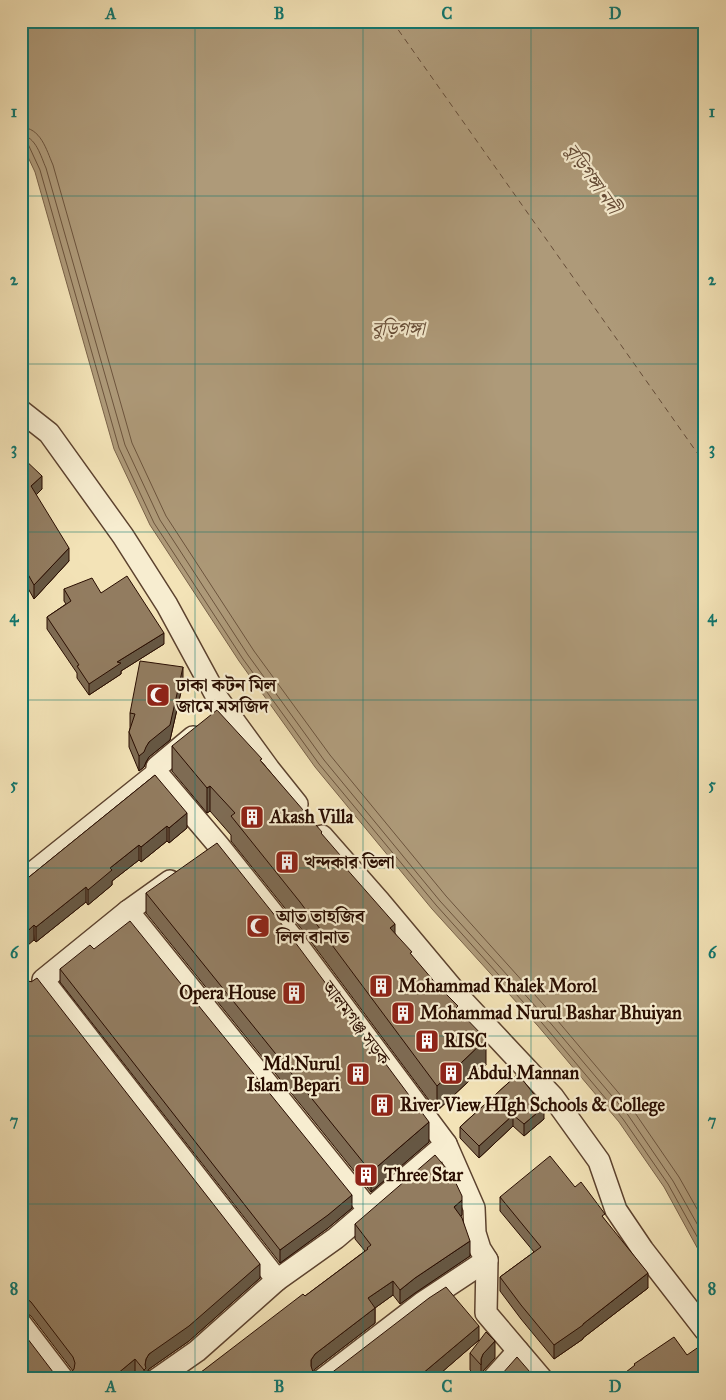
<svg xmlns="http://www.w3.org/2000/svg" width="726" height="1400" viewBox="0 0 726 1400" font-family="'IM FELL Great Primer','Noto Serif Bengali',serif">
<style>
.water{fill:#ae9a79;stroke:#796249}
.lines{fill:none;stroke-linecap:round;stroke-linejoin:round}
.shore{stroke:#6c543d;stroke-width:1}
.ferry{stroke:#654c37;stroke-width:1;stroke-dasharray:6 5;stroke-linecap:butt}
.minor-casing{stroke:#5c422e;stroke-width:24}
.minor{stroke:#f7edd0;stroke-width:21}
.wall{fill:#7e6b53;stroke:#290d01}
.shaded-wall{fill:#665743;stroke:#290d01}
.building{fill:#927c60;stroke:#290d01}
.grid{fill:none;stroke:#0f766e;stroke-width:1;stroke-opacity:0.55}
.labels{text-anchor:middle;stroke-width:4.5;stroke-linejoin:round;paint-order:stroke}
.poi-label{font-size:18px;font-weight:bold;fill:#290d01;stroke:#f7edd0;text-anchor:start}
.street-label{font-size:18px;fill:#290d01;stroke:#f7edd0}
.water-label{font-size:19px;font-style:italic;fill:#654c37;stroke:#f7edd0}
.neatline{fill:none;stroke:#0f766e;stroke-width:2}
.grid-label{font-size:16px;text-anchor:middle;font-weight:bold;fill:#0f766e}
</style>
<rect width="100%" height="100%" fill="#f3e3b7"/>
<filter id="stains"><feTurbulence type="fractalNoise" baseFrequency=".004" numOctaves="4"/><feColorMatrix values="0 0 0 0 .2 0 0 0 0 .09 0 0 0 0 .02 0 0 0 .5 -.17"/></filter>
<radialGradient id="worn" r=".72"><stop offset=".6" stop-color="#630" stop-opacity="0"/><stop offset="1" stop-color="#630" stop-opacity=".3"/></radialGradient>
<!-- water -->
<polygon class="water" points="21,21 705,21 705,1262 664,1187 619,1122 538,1026 432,909 315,767 239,661 150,525 114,449 35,172 21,142"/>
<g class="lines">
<!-- shore -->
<g class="shore">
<path d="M21,127C41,128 46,149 53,165L132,443L166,516L254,651L330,755L446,896L552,1014L633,1110L679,1177L705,1223"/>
<path d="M21,135C36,136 41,157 46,168L125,445L160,520L248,655L324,760L440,901L547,1019L628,1115L673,1181L705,1238"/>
<polyline points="21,141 25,142 28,144 40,170 119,448 154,523 243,659 319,764 436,905 542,1023 623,1119 668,1184 705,1251"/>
</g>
<!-- ferry -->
<polyline class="ferry" points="392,21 705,464"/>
<!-- minor casing -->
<g class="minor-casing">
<g id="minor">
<polyline points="21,411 49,433 123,536 167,605 218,699 269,769 297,804"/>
<polyline points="193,737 157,767 157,773 219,846 290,935 446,1144 474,1208 475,1233 480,1249 487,1260 486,1313 542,1379"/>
<polyline points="322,836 380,902 463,1001 553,1097 599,1161 616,1210 643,1250 705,1330"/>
<polyline points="170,881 128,911 43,980 277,1280"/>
<polyline points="21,882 157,773"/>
<polyline points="128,911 369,1210"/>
<polyline points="21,1324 63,1379"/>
<polyline points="157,1379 197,1351 277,1280 336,1238 446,1144"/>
<polyline points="323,1379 422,1303 487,1260"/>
<polyline points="493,1379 518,1351"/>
</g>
</g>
<!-- minor -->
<use href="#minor" class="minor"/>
</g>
<!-- wall -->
<g class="wall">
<polygon points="21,456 42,489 36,495 69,561 34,599 21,576"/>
<polygon points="64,589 101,593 164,644 121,671 121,674 89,695 77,678 77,673 47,629 47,617 66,604 64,601"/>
<polygon points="183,683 170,740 149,757 146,762 144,767 139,771 129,747 129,732 130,728 130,713"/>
<polygon points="172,746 262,762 322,835 340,861 412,956 458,1011 486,1065 437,1111 300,927 231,841 231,835 210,811 207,813 172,771"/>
<polygon points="155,775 187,828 169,843 167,841 141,862 139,860 112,881 112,885 88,905 86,902 36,942 34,940 29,877"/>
<polygon points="146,893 429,1142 371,1192 146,913"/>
<polygon points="94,949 352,1208 328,1228 280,1263 60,982 60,969"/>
<polygon points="21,976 260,1278 189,1341 149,1369 146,1374 146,1379 139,1379 135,1374 21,1379 53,1372 58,1375 64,1377 70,1374 73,1371 31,1316 26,1313 21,1312 21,1087 26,1068 27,1035 21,1039"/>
<polygon points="518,1074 544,1119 524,1136 513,1126 479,1158 460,1138 460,1127"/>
<polygon points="575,1187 605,1220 648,1288 583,1338 583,1339 554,1359 521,1319 500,1291 500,1277 534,1252 500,1211 500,1197"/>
<polygon points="462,1215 461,1216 470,1256 415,1293 400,1304 393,1295 375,1308 375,1323 315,1369 313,1372 319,1376 325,1376 479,1340 434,1379 192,1379 305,1296 365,1251 355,1239 355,1224"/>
<polygon points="470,1353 495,1358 483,1371 481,1376 481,1379 478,1379 470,1370"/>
</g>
<!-- shaded-wall -->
<g class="shaded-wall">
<polygon points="42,476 42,489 31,500 31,486"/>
<polygon points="69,548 69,561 34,599 34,585"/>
<polygon points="164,633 164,644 121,671 121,674 89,695 89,684 117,662"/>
<polygon points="183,667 183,683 170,740 149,757 146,762 144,767 139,771 139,756 149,742"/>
<polygon points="210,786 210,811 207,813 207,788"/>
<polygon points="187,813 187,828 169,843 169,828"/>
<polygon points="167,826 167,841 141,862 141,847"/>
<polygon points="139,845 139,860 112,881 112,885 88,905 88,890 110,868"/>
<polygon points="86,887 86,902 36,942 36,927"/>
<polygon points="395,924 395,950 390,928"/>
<polygon points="34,925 34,940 21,951 21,937"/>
<polygon points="28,1020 28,1035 21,1039 21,1024"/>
<polygon points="486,1039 486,1065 437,1111 437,1086"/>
<polygon points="544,1107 544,1119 524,1136 524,1124"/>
<polygon points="513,1115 513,1126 479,1158 479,1146"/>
<polygon points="429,1122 429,1142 371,1192 371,1172"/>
<polygon points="352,1195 352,1208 328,1228 280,1263 280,1250"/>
<polygon points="462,1200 462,1215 454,1221 454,1207"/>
<polygon points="470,1241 470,1256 415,1293 400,1304 400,1290 415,1278"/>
<polygon points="260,1264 260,1278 189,1341 149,1369 146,1374 146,1379 144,1379 144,1370 146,1359 149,1354"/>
<polygon points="648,1273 648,1288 583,1338 583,1339 554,1359 554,1345 583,1324"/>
<polygon points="393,1281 393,1295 368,1313 368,1298"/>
<polygon points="375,1308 375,1323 315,1369 311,1375 311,1360 315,1354"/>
<polygon points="479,1326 479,1340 434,1379 416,1379"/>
<polygon points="495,1341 495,1358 483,1371 481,1376 481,1359 483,1354"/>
<polygon points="135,1359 135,1374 130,1379 111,1379"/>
</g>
<!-- building -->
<g class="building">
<polygon points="21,456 42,476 31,486 69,548 34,585 21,562"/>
<polygon points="127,576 164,633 117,662 121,663 89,684 77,666 79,665 47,617 71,601 64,589 92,578 101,593"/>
<polygon points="140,661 183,667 170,725 149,742 146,747 144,752 139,756 129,732 135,714 130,713"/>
<polygon points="217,710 262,759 260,760 322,832 321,833 340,855 337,858 395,924 390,928 412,952 410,953 438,986 458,1006 456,1008 486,1039 437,1086 300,902 231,816 235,813 210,786 207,788 172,746"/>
<polygon points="155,775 187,813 169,828 167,826 141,847 139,845 110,868 112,870 88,890 86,887 36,927 34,925 21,937 21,880 29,877"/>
<polygon points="217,843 280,922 429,1122 371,1172 146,893"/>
<polygon points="130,921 352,1195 328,1215 280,1250 60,969 90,945 94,949"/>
<polygon points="21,976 27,983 30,981 31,982 37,978 260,1264 189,1326 149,1354 146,1359 145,1365 146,1368 144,1370 135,1359 111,1379 21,1379 21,1330 53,1372 58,1375 64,1377 70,1374 74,1369 75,1363 73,1357 31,1302 26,1298 21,1297 21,1123 23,1114 21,1110 21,1087 26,1068 28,1020 21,1024"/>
<polygon points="518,1074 544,1107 524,1124 513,1115 479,1146 460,1127"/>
<polygon points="435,1155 452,1175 462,1196 462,1200 454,1207 462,1218 470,1241 415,1278 400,1290 393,1281 368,1298 375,1308 315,1354 311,1360 311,1366 313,1372 319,1376 325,1376 330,1374 429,1298 446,1287 479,1326 416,1379 192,1379 303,1294 305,1296 368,1249 367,1248 371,1245 355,1224"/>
<polygon points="550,1156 575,1187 581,1182 605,1214 602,1216 648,1273 583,1324 583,1325 554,1345 521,1305 500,1277 541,1247 500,1197"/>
<polygon points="486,1332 495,1341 483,1354 481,1359 481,1365 470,1353"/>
<polygon points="674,1337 687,1355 700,1346 705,1353 705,1379 617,1379 635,1365 634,1364"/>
<polygon points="517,1357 536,1379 491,1379 489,1377 496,1377 502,1374"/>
</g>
<!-- grid -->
<path class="grid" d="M195,21V1379M363,21V1379M531,21V1379M21,196H705M21,364H705M21,532H705M21,700H705M21,868H705M21,1036H705M21,1204H705"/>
<!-- icons -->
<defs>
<g id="mosque-square" transform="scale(1.25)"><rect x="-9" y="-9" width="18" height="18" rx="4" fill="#8f2418" stroke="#f7edd0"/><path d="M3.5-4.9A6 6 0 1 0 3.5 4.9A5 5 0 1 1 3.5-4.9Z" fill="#fff"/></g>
<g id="building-square" transform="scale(1.25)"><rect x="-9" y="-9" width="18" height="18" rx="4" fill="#8f2418" stroke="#f7edd0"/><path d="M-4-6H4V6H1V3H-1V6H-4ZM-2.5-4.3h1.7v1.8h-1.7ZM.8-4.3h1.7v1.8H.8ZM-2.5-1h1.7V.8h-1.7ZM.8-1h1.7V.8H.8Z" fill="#fff"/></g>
</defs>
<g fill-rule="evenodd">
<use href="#mosque-square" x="158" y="695"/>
<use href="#building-square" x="252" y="817"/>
<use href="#building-square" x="287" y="862"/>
<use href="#mosque-square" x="258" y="926"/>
<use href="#building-square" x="381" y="986"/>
<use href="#building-square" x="294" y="993"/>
<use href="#building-square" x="403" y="1013"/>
<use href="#building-square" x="427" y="1041"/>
<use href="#building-square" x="451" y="1073"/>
<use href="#building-square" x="358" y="1074"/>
<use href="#building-square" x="382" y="1105"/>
<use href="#building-square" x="366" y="1175"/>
</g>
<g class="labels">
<!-- poi labels -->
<g class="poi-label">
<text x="176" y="691">ঢাকা কটন মিল<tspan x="176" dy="21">জামে মসজিদ</tspan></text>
<text x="270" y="823">Akash Villa</text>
<text x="304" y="868">খন্দকার ভিলা</text>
<text x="276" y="922">আত তাহজিব<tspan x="276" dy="21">লিল বানাত</tspan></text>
<text x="398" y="992">Mohammad Khalek Morol</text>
<text x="276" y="999" text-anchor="end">Opera House</text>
<text x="420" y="1019">Mohammad Nurul Bashar Bhuiyan</text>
<text x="444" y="1047">RISC</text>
<text x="340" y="1070" text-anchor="end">Md.Nurul<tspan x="340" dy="21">Islam Bepari</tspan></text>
<text x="468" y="1079">Abdul Mannan</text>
<text x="400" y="1111">River View HIgh Schools &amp; College</text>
<text x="384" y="1181">Three Star</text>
</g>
<!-- street labels -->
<g class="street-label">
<text transform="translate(356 1023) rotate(53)" y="6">আলমগঞ্জ সড়ক</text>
</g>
<!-- water labels -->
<g class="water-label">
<text transform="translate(593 178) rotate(55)" y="7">বুড়িগঙ্গা নদী</text>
<text x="398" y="335">বুড়িগঙ্গা</text>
</g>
</g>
<!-- margin -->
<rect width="726" height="1400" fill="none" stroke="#f3e3b7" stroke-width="55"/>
<rect x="28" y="28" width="670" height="1344" class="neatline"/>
<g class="grid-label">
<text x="111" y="19">A</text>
<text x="279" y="19">B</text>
<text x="447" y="19">C</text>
<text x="615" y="19">D</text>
<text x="14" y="117">1</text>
<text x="712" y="117">1</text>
<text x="14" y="285">2</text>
<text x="712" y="285">2</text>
<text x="14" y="454">3</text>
<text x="712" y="454">3</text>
<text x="14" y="622">4</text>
<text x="712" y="622">4</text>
<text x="14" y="790">5</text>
<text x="712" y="790">5</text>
<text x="14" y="958">6</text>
<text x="712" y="958">6</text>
<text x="14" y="1126">7</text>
<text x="712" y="1126">7</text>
<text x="14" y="1294">8</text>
<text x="712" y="1294">8</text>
<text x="111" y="1392">A</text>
<text x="279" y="1392">B</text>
<text x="447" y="1392">C</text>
<text x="615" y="1392">D</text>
</g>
<rect width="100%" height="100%" filter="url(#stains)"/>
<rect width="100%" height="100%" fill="url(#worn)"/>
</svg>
